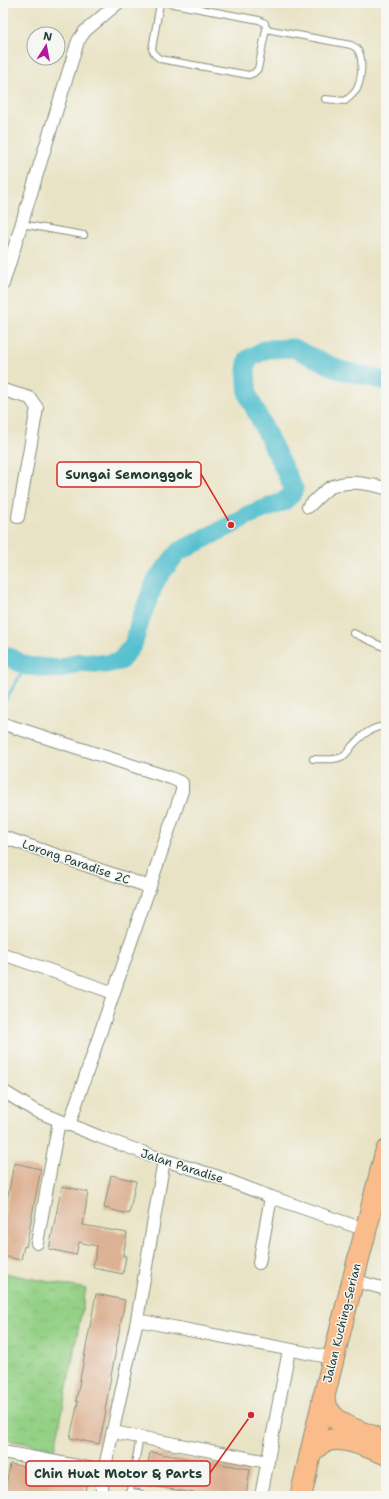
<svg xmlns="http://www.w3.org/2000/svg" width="389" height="1499" viewBox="0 0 389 1499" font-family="'Shantell Sans',sans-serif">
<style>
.park{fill:url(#park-crowns);stroke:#5a875d}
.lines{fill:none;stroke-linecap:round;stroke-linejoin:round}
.stream{stroke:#55c0cf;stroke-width:3}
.river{stroke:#55c0cf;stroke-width:19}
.building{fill:#ddb294}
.service-casing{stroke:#84907c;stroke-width:8}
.minor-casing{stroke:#84907c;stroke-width:14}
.trunk-casing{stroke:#84907c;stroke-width:23}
.service{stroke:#fff;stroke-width:6}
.minor{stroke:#fff;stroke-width:12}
.trunk{stroke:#fabc8b;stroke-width:21}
.labels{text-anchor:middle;stroke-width:3;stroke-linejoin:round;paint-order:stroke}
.street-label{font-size:12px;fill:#1f3d34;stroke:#f6f6f2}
.leader{fill:none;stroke:#d62828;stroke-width:1.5}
.callout-dot{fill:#d62828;stroke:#f6f6f2;stroke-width:1.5}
.callout{fill:#f6f6f2;stroke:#d62828;stroke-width:1.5}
.callout-label{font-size:13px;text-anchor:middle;font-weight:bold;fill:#1f3d34}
</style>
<defs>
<pattern id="park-crowns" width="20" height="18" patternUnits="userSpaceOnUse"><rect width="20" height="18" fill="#94d186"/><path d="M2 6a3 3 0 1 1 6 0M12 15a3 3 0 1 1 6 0" fill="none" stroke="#7fb474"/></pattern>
</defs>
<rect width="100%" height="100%" fill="#f6f6f2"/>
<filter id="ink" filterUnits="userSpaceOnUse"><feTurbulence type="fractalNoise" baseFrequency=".025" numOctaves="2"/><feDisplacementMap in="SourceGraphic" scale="8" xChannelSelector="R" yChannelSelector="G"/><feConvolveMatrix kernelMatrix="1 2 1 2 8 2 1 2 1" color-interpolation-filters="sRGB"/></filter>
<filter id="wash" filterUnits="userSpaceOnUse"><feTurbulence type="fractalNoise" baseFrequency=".012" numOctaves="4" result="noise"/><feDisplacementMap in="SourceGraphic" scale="16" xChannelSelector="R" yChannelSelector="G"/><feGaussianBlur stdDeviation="0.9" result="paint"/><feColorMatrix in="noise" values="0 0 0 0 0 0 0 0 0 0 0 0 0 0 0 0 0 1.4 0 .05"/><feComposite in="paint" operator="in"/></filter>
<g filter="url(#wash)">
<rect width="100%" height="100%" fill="#e9e3c5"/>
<!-- park -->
<polygon class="park" points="3,1273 86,1289 55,1449 3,1439"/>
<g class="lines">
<!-- stream -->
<polyline class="stream" points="3,704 26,666"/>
<!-- river -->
<polyline class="river" points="3,654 26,666 60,669 79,662 106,664 120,661 133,645 141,618 156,580 178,552 231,525 248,515 283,502 291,495 294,489 291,483 248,395 246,370 248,359 266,349 293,348 340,370 386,381"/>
</g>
<g id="blocks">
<!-- building -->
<g class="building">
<polygon points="14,1163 41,1169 26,1247 24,1246 21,1260 3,1256 3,1222"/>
<polygon points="111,1175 136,1181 129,1214 104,1208"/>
<polygon points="62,1186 88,1192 83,1225 127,1233 123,1256 126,1256 123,1274 93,1268 97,1246 79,1242 76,1255 49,1249"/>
<polygon points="96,1294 125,1300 111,1376 105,1410 106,1411 99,1444 70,1438 78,1402 76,1401"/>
<polygon points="150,1452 250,1469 246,1496 212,1496 144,1485"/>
<polygon points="10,1464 88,1478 84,1496 4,1496"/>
</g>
</g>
</g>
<g filter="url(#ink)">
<use href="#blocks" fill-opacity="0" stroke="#84907c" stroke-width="1"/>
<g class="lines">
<!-- service casing -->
<g class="service-casing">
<g id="service">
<polyline points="160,3 152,49 155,55 160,59 249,75 254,73 258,69 266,29 265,23 259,20 168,3"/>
<path d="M266,29L351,45C353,46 355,47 356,48C365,56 361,80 357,89C354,94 350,97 345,101L325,99"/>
<polyline points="21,224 84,235"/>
<polyline points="353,633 386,648"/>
<path d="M313,759C323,759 335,761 344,756C347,753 350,749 352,746C362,735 371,727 386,726"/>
<polyline points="129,1495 140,1437"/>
</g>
</g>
<!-- minor casing -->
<g class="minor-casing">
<g id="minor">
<polyline points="3,284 78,41 85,31 118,3"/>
<polyline points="3,390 30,398 37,408 18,517"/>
<path d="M308,507C315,501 323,491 331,487C349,479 368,484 386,488"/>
<polyline points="4,724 171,778 182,783 182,791 69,1125"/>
<polyline points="3,837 150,887"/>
<polyline points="3,954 114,993"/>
<polyline points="3,1091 34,1110 100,1137 164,1160 219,1177 271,1197 366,1230"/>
<polyline points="37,1243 59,1121"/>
<polyline points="259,1263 271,1197"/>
<polyline points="352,1280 386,1289"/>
<polyline points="137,1320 333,1358"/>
<polyline points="113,1432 268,1462"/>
<polyline points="3,1452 104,1471"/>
<polyline points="129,1495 139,1496"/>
<polyline points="101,1496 104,1471 137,1320 164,1160"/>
<polyline points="261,1496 289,1350"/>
</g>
</g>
<!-- trunk casing -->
<g class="trunk-casing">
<g id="trunk">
<path d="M323,1398C331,1423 349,1428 372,1436"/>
<path d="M311,1453C314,1450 317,1447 320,1444C339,1432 367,1447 386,1454"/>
<path d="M301,1496C326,1380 357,1266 386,1151"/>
</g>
</g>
<!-- service -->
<use href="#service" class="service"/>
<!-- minor -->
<use href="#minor" class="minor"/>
<!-- trunk -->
<use href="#trunk" class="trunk"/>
</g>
</g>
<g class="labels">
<!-- street labels -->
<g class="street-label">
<text transform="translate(76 862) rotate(19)" y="4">Lorong Paradise 2C</text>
<text transform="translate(182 1166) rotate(18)" y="4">Jalan Paradise</text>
<text transform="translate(342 1323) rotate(-76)" y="4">Jalan Kuching-Serian</text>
</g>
</g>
<!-- callouts -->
<path class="leader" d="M231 525L201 474M251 1415L210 1473"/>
<g class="callout-dot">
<circle cx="231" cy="525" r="4"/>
<circle cx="251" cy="1415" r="4"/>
</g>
<g class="callout">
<rect x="57" y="462" width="144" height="25" rx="4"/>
<rect x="26" y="1461" width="184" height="25" rx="4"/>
</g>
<g class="callout-label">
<text x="129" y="479">Sungai Semonggok</text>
<text x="118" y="1478">Chin Huat Motor &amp; Parts</text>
</g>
<!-- margin -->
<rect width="389" height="1499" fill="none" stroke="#f6f6f2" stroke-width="16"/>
<!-- north arrow -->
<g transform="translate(46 46) rotate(11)"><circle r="19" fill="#f6f6f2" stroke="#a0aca6"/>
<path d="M0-3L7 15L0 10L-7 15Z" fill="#b5179e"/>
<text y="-6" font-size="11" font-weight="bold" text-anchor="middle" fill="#1f3d34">N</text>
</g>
</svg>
